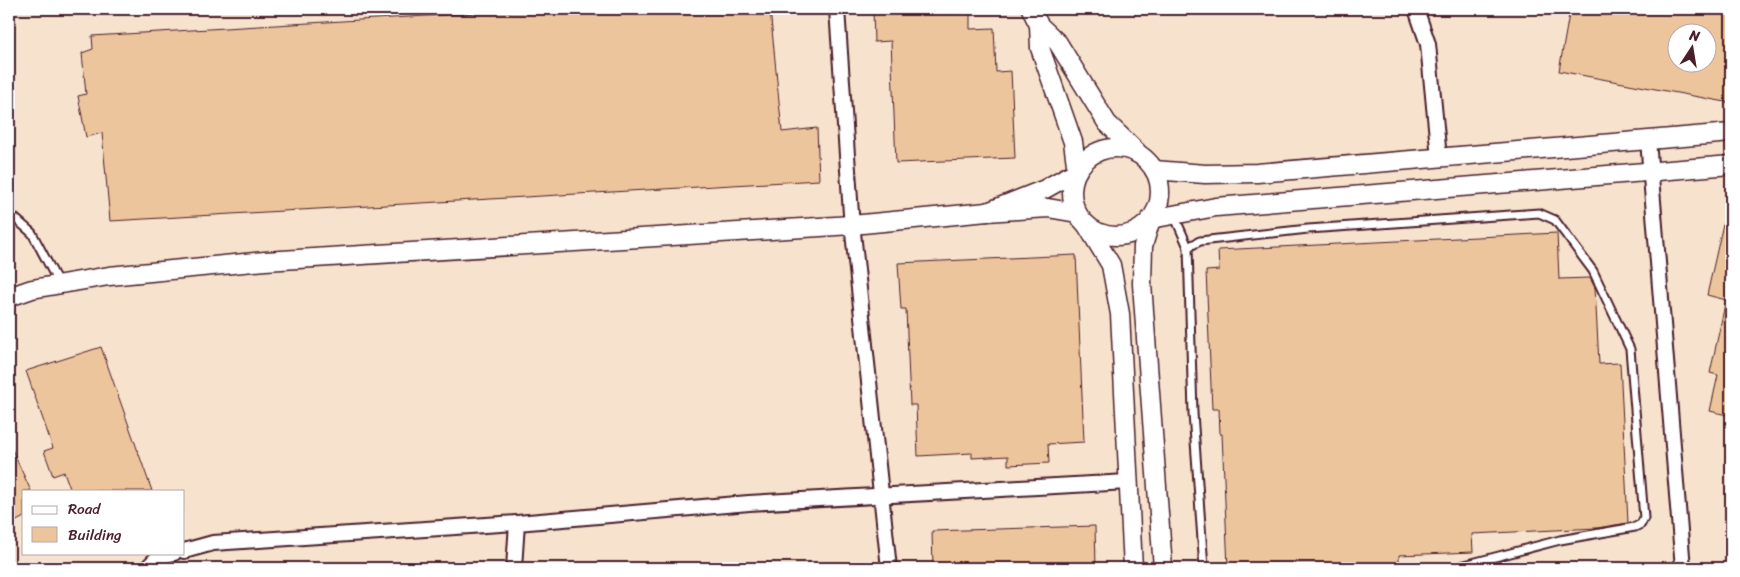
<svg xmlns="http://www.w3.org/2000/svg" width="1740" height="577" viewBox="0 0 1740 577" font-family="Sriracha,sans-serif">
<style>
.built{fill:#f6e2cd;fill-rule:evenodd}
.building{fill:#edc59d;stroke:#4a1f2b;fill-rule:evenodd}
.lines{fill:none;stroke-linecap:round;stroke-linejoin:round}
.service-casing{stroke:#4a1f2b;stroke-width:11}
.minor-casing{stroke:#4a1f2b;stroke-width:18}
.tertiary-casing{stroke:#4a1f2b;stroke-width:21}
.service{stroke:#fff;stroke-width:7}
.minor{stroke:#fff;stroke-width:14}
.tertiary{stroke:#fff;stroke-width:18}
</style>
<rect width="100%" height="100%" fill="#faeee2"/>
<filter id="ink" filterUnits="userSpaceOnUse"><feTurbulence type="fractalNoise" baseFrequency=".02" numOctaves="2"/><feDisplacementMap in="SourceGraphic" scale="10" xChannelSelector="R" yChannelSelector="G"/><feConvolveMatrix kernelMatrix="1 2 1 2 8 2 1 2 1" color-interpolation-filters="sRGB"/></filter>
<g filter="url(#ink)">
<!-- built -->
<path class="built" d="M9,9H1731V568H9ZM1678,32H1708V62H1678ZM24,491H184V553H24Z"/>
<!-- building -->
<g class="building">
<polygon points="543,9 770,9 782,132 817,128 819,180 110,221 102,133 86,137 78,96 86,94 82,53 93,49 92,36"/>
<polygon points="873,9 970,9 970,29 994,28 996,72 1011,71 1015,158 896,163 891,41 874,42"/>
<path d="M1570,9H1731V103L1559,71ZM1678,32H1708V62H1678Z"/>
<polygon points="1727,206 1731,206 1731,416 1710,411 1718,375 1710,373 1726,300 1707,295"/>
<polygon points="1557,233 1559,279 1590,278 1595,288 1599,364 1620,363 1628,523 1597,528 1472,534 1473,552 1399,555 1399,568 1228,568 1222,434 1220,434 1219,409 1212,409 1206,271 1219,270 1218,250"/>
<polygon points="1076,255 1084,442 1048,444 1049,463 1008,465 1008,456 972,458 972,453 918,456 916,405 910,405 906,309 901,309 898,263"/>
<polygon points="101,347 152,491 71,491 64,472 53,476 44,451 53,448 26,371"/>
<polygon points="9,443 31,491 24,491 24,517 9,525"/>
<polygon points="1095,526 1096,568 933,568 932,531"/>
</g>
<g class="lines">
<!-- service casing -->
<g class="service-casing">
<g id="service">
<polyline points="9,213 32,233 59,284"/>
<polyline points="1174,215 1188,247 1193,413 1204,568"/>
<polyline points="1188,247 1200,241 1308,229 1539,213 1555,220 1593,271 1630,349 1644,518 1641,524 1635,527 1560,540 1453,568"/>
</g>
</g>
<!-- minor casing -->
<g class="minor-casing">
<g id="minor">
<polyline points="837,9 851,214 889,568"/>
<polyline points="1416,9 1428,44 1439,158"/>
<polyline points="1648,140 1683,568"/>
<polyline points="184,551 213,543 517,523 749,503 1128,482"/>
<polyline points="147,568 158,557 174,553"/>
<polyline points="514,568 517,523"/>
</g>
</g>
<!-- tertiary casing -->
<g class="tertiary-casing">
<g id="tertiary">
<polyline points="1031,9 1039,25 1040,48 1073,142 1077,171 1045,189 987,212 1048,208 1077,213"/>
<polyline points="1039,25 1058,43 1107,123 1137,152"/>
<circle cx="1116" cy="192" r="44"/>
<polyline points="1154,170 1205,174 1257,173 1731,133"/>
<polyline points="1086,224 1111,265 1120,314 1133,568"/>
<polyline points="9,297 32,289 109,276 265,261 852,225 987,212"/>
<polyline points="1163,568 1142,284 1143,246 1151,219 1216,207 1731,165"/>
</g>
</g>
<!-- service -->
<use href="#service" class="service"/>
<!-- minor -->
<use href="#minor" class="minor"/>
<!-- tertiary -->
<use href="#tertiary" class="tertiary"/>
</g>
</g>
<!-- margin -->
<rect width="1740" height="577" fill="none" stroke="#fff" stroke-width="30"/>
<rect x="15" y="15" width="1710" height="547" fill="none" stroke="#4a1f2b" stroke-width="2" filter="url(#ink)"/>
<!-- legend -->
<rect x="22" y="490" width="162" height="65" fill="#ffffff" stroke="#b7a5aa"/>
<rect x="32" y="506" width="25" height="8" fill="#ffffff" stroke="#b7a5aa"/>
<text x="68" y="514" font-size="15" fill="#4a1f2b">Road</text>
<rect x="32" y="527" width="25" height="15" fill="#edc59d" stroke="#b7a5aa"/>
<text x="68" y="540" font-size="15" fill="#4a1f2b">Building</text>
<!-- north arrow -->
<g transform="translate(1692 48) rotate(12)"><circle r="24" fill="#ffffff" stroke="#b7a5aa"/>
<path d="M0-4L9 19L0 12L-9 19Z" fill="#4a1f2b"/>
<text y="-8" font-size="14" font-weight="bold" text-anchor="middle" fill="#4a1f2b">N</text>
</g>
</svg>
